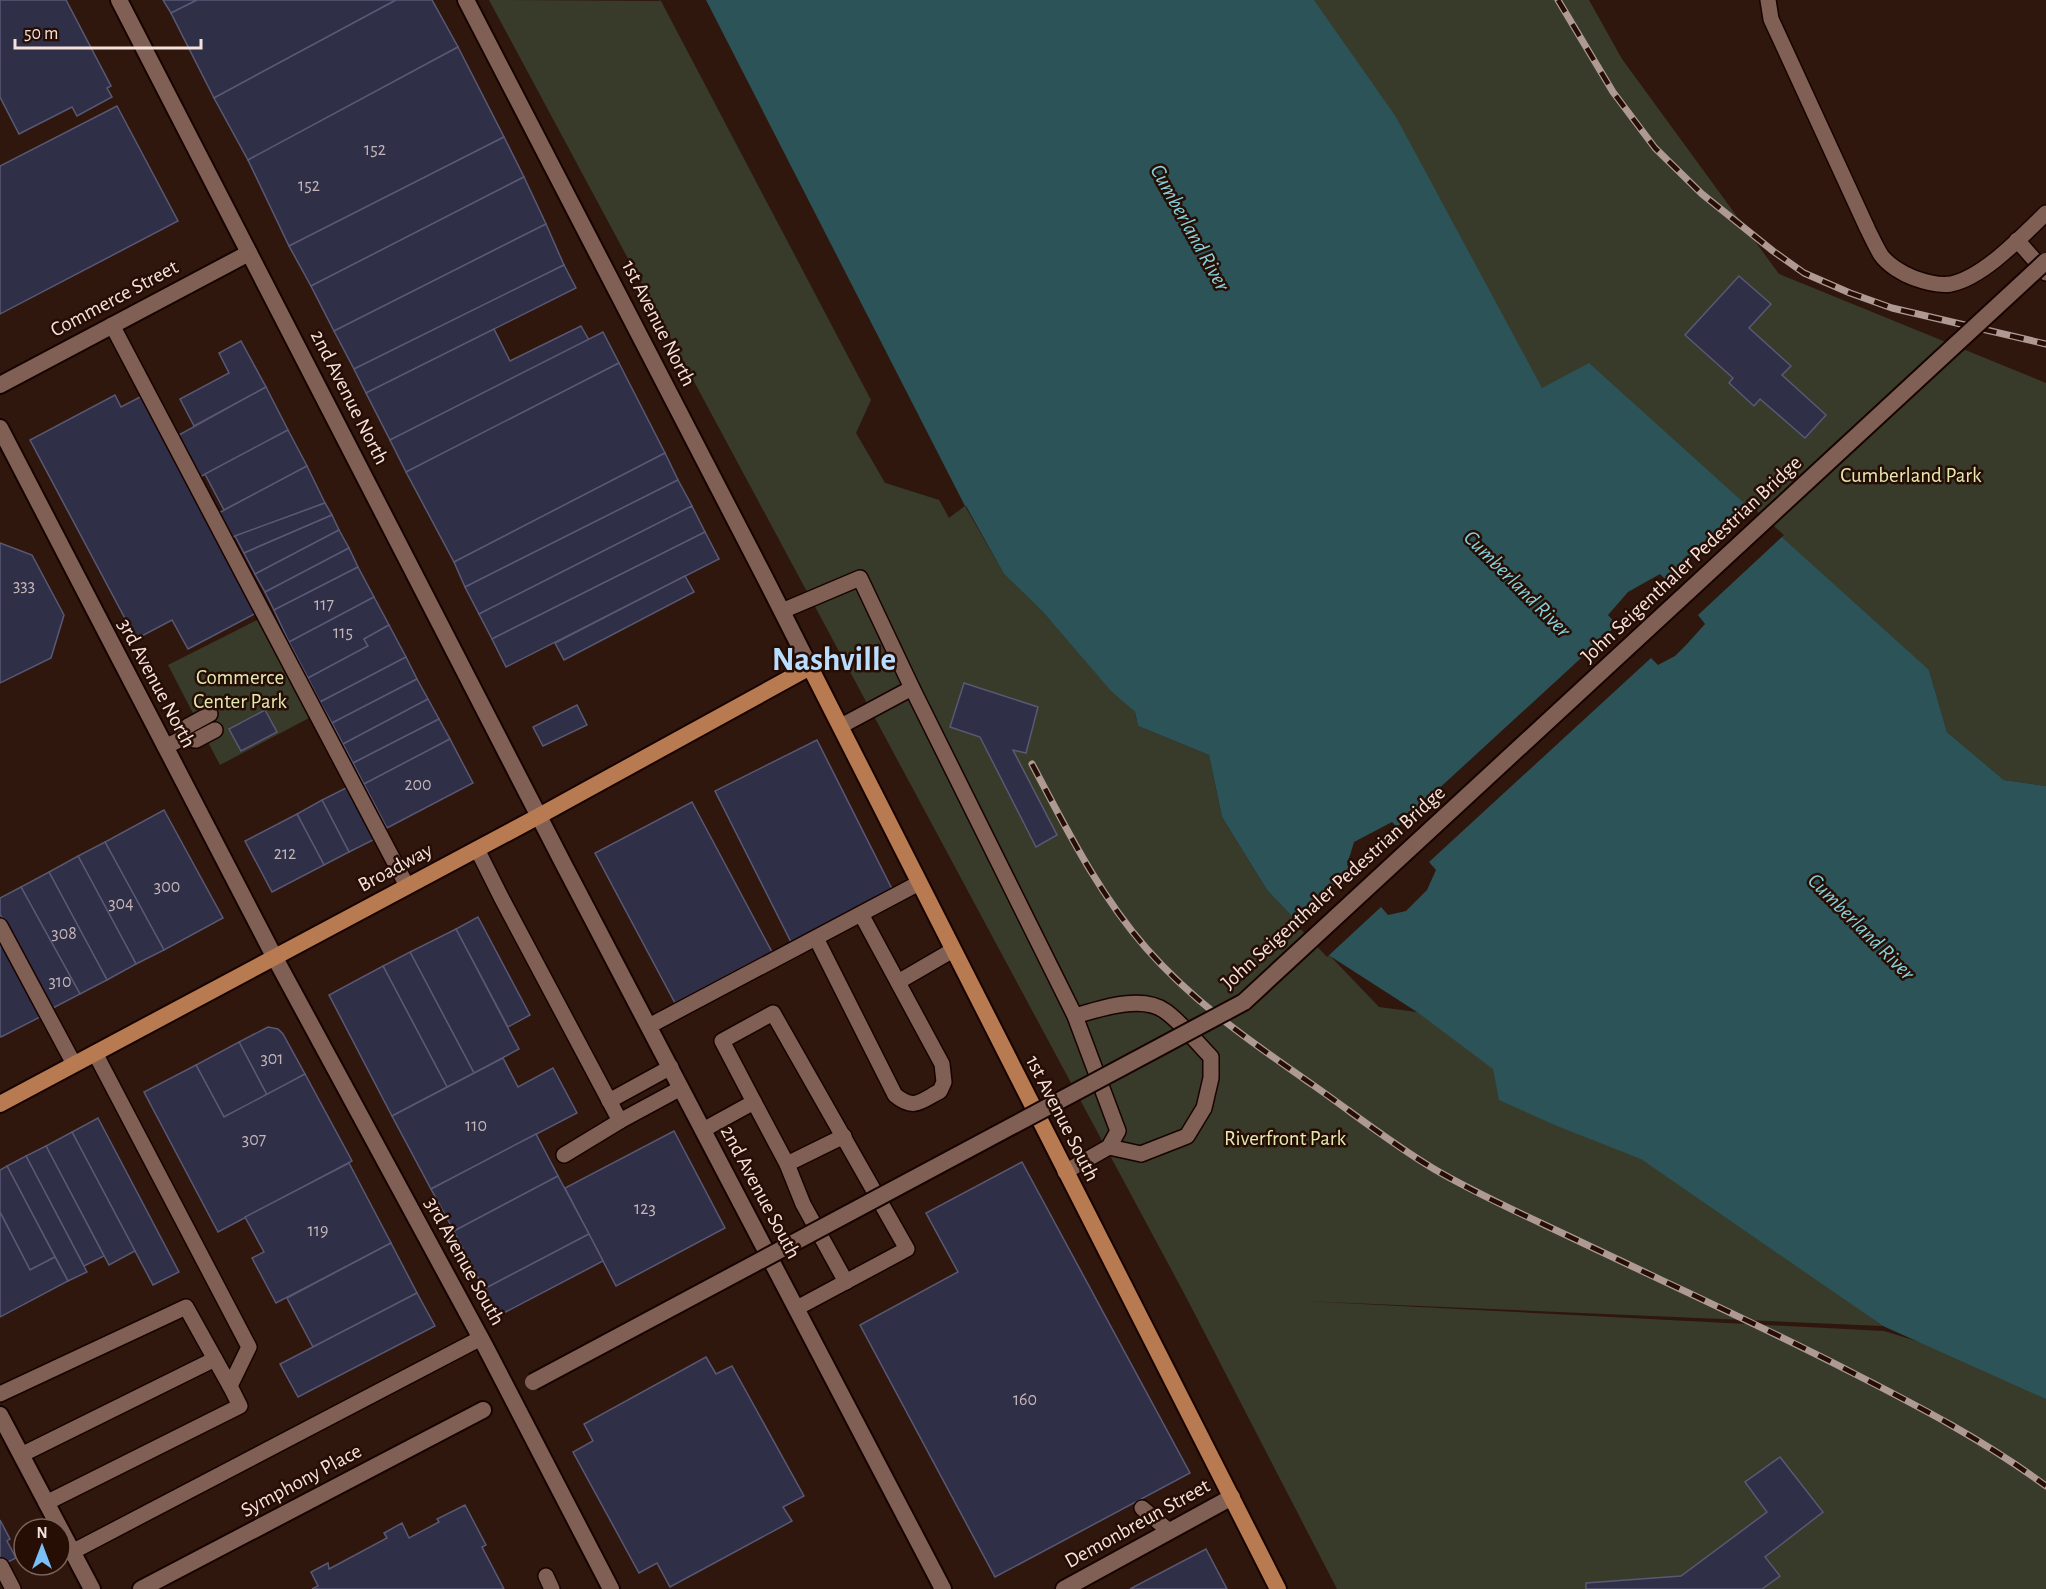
<svg xmlns="http://www.w3.org/2000/svg" width="2046" height="1589" viewBox="0 0 2046 1589" font-family="'Alegreya Sans',sans-serif">
<style>
.green{fill:#383b2a}
.water{fill:#2b5358}
.pier{fill:#30170d}
.building{fill:#302f48;stroke:#595975;stroke-width:1.5}
.lines{fill:none;stroke-linecap:round;stroke-linejoin:round}
.service-casing{stroke:#170300;stroke-width:18}
.pedestrian-casing{stroke:#170300;stroke-width:20}
.minor-casing{stroke:#170300;stroke-width:20}
.tertiary-casing{stroke:#170300;stroke-width:20}
.primary-casing{stroke:#170300;stroke-width:20}
.service{stroke:#806055;stroke-width:15}
.pedestrian{stroke:#806055;stroke-width:16}
.minor{stroke:#806055;stroke-width:16}
.tertiary{stroke:#806055;stroke-width:16}
.primary{stroke:#b87a50;stroke-width:16}
.rail-casing{stroke:#af9a93;stroke-width:7}
.rail{stroke:#260e05;stroke-width:4.5;stroke-dasharray:14;stroke-linecap:butt}
.pedestrian-bridge-casing{stroke:#170300;stroke-width:20;stroke-linecap:butt}
.pedestrian-bridge{stroke:#806055;stroke-width:16}
.labels{text-anchor:middle;stroke-width:5;stroke-linejoin:round;paint-order:stroke}
.number-label{font-size:18px;fill:#c4b5b7}
.street-label{font-size:21px;fill:#f5e2dc;stroke:#260e05}
.park-label{font-size:21px;fill:#e2eab0;stroke:#260e05}
.water-label{font-size:22px;font-style:italic;fill:#86d1db;stroke:#260e05}
.town-label{font-size:33px;font-weight:bold;fill:#b9deff;stroke:#260e05}
</style>
<rect width="100%" height="100%" fill="#30170d"/>
<!-- green -->
<g class="green">
<polygon points="489,0 661,1 871,400 856,433 885,482 939,500 958,512 965,506 1004,574 1043,612 1111,690 1135,712 1138,726 1209,755 1222,817 1267,890 1379,1007 1417,1012 1706,1201 1883,1326 1303,1301 1884,1331 2046,1381 2046,1589 1337,1589 1185,1295"/>
<polygon points="1289,0 1589,0 1622,59 1779,274 2046,383 2046,786 2004,780 1947,732 1929,670 1542,388"/>
<polygon points="265,616 311,717 220,765 168,665"/>
</g>
<!-- water -->
<polygon class="water" points="658,0 1314,0 1396,117 1542,388 1589,363 1929,670 1947,732 2004,780 2046,786 2046,1399 1883,1326 1641,1159 1557,1126 1499,1100 1493,1069 1417,1012 1330,956 1267,890 1222,817 1209,755 1138,726 1135,712 1111,691 1043,612 1004,574 966,506 949,518 939,500 885,483 856,433 871,400 661,1"/>
<!-- pier -->
<g class="pier">
<polygon points="658,0 706,0 965,506 949,518 939,500 885,483 856,433 871,400 661,1"/>
<polygon points="1749,504 1784,535 1698,615 1705,624 1687,644 1675,656 1658,665 1651,658 1429,862 1436,870 1427,890 1406,911 1388,915 1381,907 1327,957 1294,922 1351,870 1347,865 1354,842 1392,822 1397,827 1617,625 1608,615 1628,592 1660,574 1666,580"/>
</g>
<!-- building -->
<g class="building">
<polygon points="0,0 66,0 111,86 107,88 112,97 77,116 72,107 19,134 0,97"/>
<polygon points="163,0 197,0 171,13"/>
<polygon points="197,0 396,0 214,98 171,13"/>
<polygon points="396,0 432,0 458,47 248,160 214,98"/>
<polygon points="458,47 504,137 289,246 248,160"/>
<polygon points="117,106 178,221 0,314 0,166"/>
<polygon points="504,137 524,177 311,286 289,246"/>
<polygon points="524,177 546,224 334,331 311,286"/>
<polygon points="546,224 564,265 354,369 334,331"/>
<polygon points="564,265 576,288 366,393 354,369"/>
<polygon points="1739,276 1771,304 1749,328 1791,366 1782,375 1826,415 1805,438 1760,399 1754,406 1729,383 1733,378 1685,335"/>
<polygon points="581,326 589,340 390,440 366,393 494,329 510,361"/>
<polygon points="603,332 619,363 406,472 390,440"/>
<polygon points="241,341 266,387 194,426 180,399 229,373 219,353"/>
<polygon points="619,363 665,453 454,562 406,472"/>
<polygon points="266,387 288,430 200,477 177,436"/>
<polygon points="115,395 121,407 144,395 260,611 188,649 172,620 136,639 30,440"/>
<polygon points="288,430 307,466 224,510 205,474"/>
<polygon points="665,453 678,480 465,587 454,562"/>
<polygon points="307,466 325,503 233,537 215,515"/>
<polygon points="678,480 692,506 479,614 465,587"/>
<polygon points="325,503 332,515 244,553 235,536"/>
<polygon points="692,506 705,532 492,639 479,614"/>
<polygon points="332,515 339,530 255,574 244,553"/>
<polygon points="339,530 349,548 265,592 255,574"/>
<polygon points="705,532 719,559 506,667 492,639"/>
<polygon points="0,543 32,555 64,615 51,658 0,683"/>
<polygon points="349,548 358,567 274,610 265,592"/>
<polygon points="358,567 374,597 289,642 274,610"/>
<polygon points="685,576 694,592 564,660 555,643"/>
<polygon points="374,597 389,625 364,639 368,646 308,678 289,642"/>
<polygon points="389,625 406,657 320,702 308,678 368,646 364,639"/>
<polygon points="406,657 417,679 332,723 320,702"/>
<polygon points="417,679 428,699 343,744 332,723"/>
<polygon points="964,683 1038,707 1026,753 1013,750 1057,835 1036,847 980,737 950,727"/>
<polygon points="428,699 439,719 353,763 343,744"/>
<polygon points="577,705 587,725 543,746 533,727"/>
<polygon points="265,710 277,732 241,751 229,729"/>
<polygon points="439,719 450,739 364,784 353,763"/>
<polygon points="450,739 473,783 387,828 364,784"/>
<polygon points="817,740 893,891 791,942 715,791"/>
<polygon points="348,787 375,839 349,852 322,800"/>
<polygon points="322,800 349,852 324,865 297,814"/>
<polygon points="692,802 772,952 675,1003 595,853"/>
<polygon points="164,810 223,918 164,950 105,842"/>
<polygon points="297,814 324,865 272,892 245,841"/>
<polygon points="105,842 164,950 136,964 78,856"/>
<polygon points="78,856 136,964 107,980 49,872"/>
<polygon points="49,872 107,980 80,994 21,887"/>
<polygon points="21,887 80,994 51,1009 0,914 0,898"/>
<polygon points="478,917 530,1015 508,1027 456,929"/>
<polygon points="456,929 519,1049 474,1073 410,952"/>
<polygon points="0,936 42,1016 1,1037 0,1035"/>
<polygon points="410,952 474,1073 447,1087 383,966"/>
<polygon points="383,966 447,1087 392,1116 329,995"/>
<polygon points="268,1027 278,1029 283,1034 305,1074 267,1095 239,1042"/>
<polygon points="239,1042 267,1095 224,1117 196,1065"/>
<polygon points="503,1058 518,1087 553,1068 577,1113 431,1189 392,1116"/>
<polygon points="196,1065 224,1117 305,1074 352,1161 218,1232 144,1092"/>
<polygon points="98,1118 179,1272 153,1285 72,1132"/>
<polygon points="674,1131 725,1228 616,1286 565,1188"/>
<polygon points="72,1132 135,1251 109,1265 46,1146"/>
<polygon points="536,1134 558,1176 454,1231 431,1189"/>
<polygon points="46,1146 104,1256 84,1266 26,1156"/>
<polygon points="26,1156 87,1272 68,1281 7,1166"/>
<polygon points="1022,1162 1190,1473 995,1577 860,1325 958,1272 926,1213"/>
<polygon points="349,1163 391,1243 276,1303 252,1258 264,1252 245,1217"/>
<polygon points="7,1166 55,1257 30,1270 0,1212 0,1170"/>
<polygon points="558,1176 589,1234 484,1289 454,1231"/>
<polygon points="0,1212 30,1270 55,1257 68,1281 0,1317"/>
<polygon points="589,1234 603,1261 498,1316 484,1289"/>
<polygon points="391,1243 417,1293 313,1347 287,1298"/>
<polygon points="417,1293 435,1326 298,1397 280,1364"/>
<polygon points="706,1357 716,1374 732,1366 804,1496 783,1507 792,1521 670,1587 657,1563 639,1573 573,1452 593,1441 584,1424"/>
<polygon points="1780,1457 1823,1512 1765,1557 1780,1576 1762,1589 1586,1589 1586,1583 1681,1576 1767,1512 1745,1482"/>
<polygon points="465,1505 486,1545 482,1547 504,1589 312,1589 318,1586 311,1572 328,1563 329,1569 387,1538 384,1533 402,1523 409,1538 439,1522 437,1519"/>
<polygon points="0,1520 10,1539 7,1541 16,1558 0,1566"/>
<polygon points="1206,1549 1227,1589 1130,1589"/>
</g>
<g class="lines">
<!-- service casing -->
<g class="service-casing">
<g id="service">
<path d="M1768,0L1771,19L1868,230C1872,238 1876,247 1881,255C1888,265 1903,274 1914,278C1925,282 1939,286 1951,284C1984,277 2022,236 2046,213"/>
<polyline points="2017,240 2046,273"/>
<polyline points="112,325 407,886"/>
<polyline points="782,611 860,578 912,688 1075,1016 1118,1131 1109,1147 1065,1172"/>
<polyline points="841,726 912,688"/>
<polyline points="183,738 188,726 210,714"/>
<polyline points="165,747 183,738 196,740 215,730"/>
<polyline points="477,849 501,897 620,1121 564,1155"/>
<polyline points="0,926 74,1064"/>
<path d="M816,938L895,1095C914,1111 921,1101 940,1091L944,1082L942,1064L861,914"/>
<polyline points="898,982 953,950"/>
<path d="M1075,1016C1099,1009 1142,994 1165,1011C1181,1022 1197,1043 1211,1057V1078L1204,1108L1187,1136L1141,1154L1109,1147"/>
<polyline points="649,1026 919,883"/>
<polyline points="609,1101 671,1067"/>
<polyline points="754,1102 787,1164 803,1204 846,1282"/>
<polyline points="620,1121 681,1088"/>
<polyline points="703,1130 754,1102 722,1041 773,1013 907,1249 797,1308"/>
<polyline points="787,1164 844,1136"/>
<polyline points="0,1394 186,1307 230,1386 249,1347 95,1053"/>
<polyline points="21,1455 215,1359"/>
<polyline points="46,1503 240,1406 230,1386"/>
<polyline points="1142,1508 1169,1531"/>
<polyline points="72,1552 481,1338"/>
<polyline points="1,1566 13,1589"/>
<polyline points="546,1576 552,1589"/>
</g>
</g>
<!-- pedestrian casing -->
<g class="pedestrian-casing">
<polyline id="pedestrian" points="141,1589 483,1410"/>
</g>
<!-- minor casing -->
<g class="minor-casing">
<g id="minor">
<polyline points="466,0 764,576 810,667"/>
<polyline points="275,958 485,1346 611,1589"/>
</g>
</g>
<!-- tertiary casing -->
<g class="tertiary-casing">
<g id="tertiary">
<polyline points="119,0 564,865 943,1589"/>
<polyline points="0,385 249,253"/>
<polyline points="0,428 275,958"/>
<polyline points="0,1415 92,1589"/>
<polyline points="1064,1589 1232,1497"/>
</g>
</g>
<!-- primary casing -->
<g class="primary-casing">
<polyline id="primary" points="0,1104 539,816 810,667 1278,1589"/>
</g>
<!-- service -->
<use href="#service" class="service"/>
<!-- pedestrian -->
<use href="#pedestrian" class="pedestrian"/>
<!-- minor -->
<use href="#minor" class="minor"/>
<!-- tertiary -->
<use href="#tertiary" class="tertiary"/>
<!-- primary -->
<use href="#primary" class="primary"/>
<!-- rail casing -->
<g class="rail-casing">
<g id="rail">
<polyline points="1558,0 1613,92 1655,148 1702,194 1773,251 1804,273 1850,293 1892,308 2046,344"/>
<path d="M1032,764C1066,828 1098,893 1146,948C1194,1003 1254,1044 1313,1085C1353,1113 1392,1144 1434,1169C1482,1197 1533,1219 1583,1243C1673,1286 1764,1327 1853,1373C1920,1407 1985,1441 2046,1486"/>
</g>
</g>
<!-- rail -->
<use href="#rail" class="rail"/>
<!-- pedestrian-bridge casing -->
<g class="pedestrian-bridge-casing">
<polyline id="pedestrian-bridge" points="533,1382 1244,1002 2046,261"/>
</g>
<!-- pedestrian-bridge -->
<use href="#pedestrian-bridge" class="pedestrian-bridge"/>
</g>
<g class="labels">
<!-- number labels -->
<g class="number-label">
<text x="375" y="155">152</text>
<text x="309" y="191">152</text>
<text x="24" y="591">333</text>
<text x="324" y="610">117</text>
<text x="343" y="638">115</text>
<text x="418" y="790">200</text>
<text x="285" y="859">212</text>
<text x="167" y="892">300</text>
<text x="121" y="909">304</text>
<text x="64" y="939">308</text>
<text x="60" y="987">310</text>
<text x="272" y="1064">301</text>
<text x="476" y="1131">110</text>
<text x="254" y="1145">307</text>
<text x="645" y="1214">123</text>
<text x="318" y="1236">119</text>
<text x="1025" y="1405">160</text>
</g>
<!-- street labels -->
<g class="street-label">
<text transform="translate(114 298) rotate(-28)" y="7">Commerce Street</text>
<text transform="translate(659 323) rotate(63)" y="7">1st Avenue North</text>
<text transform="translate(350 397) rotate(63)" y="7">2nd Avenue North</text>
<text transform="translate(1691 559) rotate(-43)" y="7">John Seigenthaler Pedestrian Bridge</text>
<text transform="translate(157 683) rotate(62)" y="7">3rd Avenue North</text>
<text transform="translate(395 867) rotate(-28)" y="7">Broadway</text>
<text transform="translate(1333 887) rotate(-42)" y="7">John Seigenthaler Pedestrian Bridge</text>
<text transform="translate(1063 1118) rotate(63)" y="7">1st Avenue South</text>
<text transform="translate(761 1192) rotate(62)" y="7">2nd Avenue South</text>
<text transform="translate(465 1261) rotate(61)" y="7">3rd Avenue South</text>
<text transform="translate(301 1480) rotate(-28)" y="7">Symphony Place</text>
<text transform="translate(1137 1523) rotate(-29)" y="7">Demonbreun Street</text>
</g>
<!-- park labels -->
<g class="park-label">
<text x="1911" y="482">Cumberland Park</text>
<text x="240" y="684">Commerce<tspan x="240" dy="24">Center Park</tspan></text>
<text x="1285" y="1145">Riverfront Park</text>
</g>
<!-- water labels -->
<g class="water-label">
<text transform="translate(1191 227) rotate(61)" y="8">Cumberland River</text>
<text transform="translate(1518 583) rotate(45)" y="8">Cumberland River</text>
<text transform="translate(1862 926) rotate(45)" y="8">Cumberland River</text>
</g>
<!-- town labels -->
<g class="town-label">
<text x="834" y="670">Nashville</text>
</g>
</g>
<!-- north arrow -->
<g transform="translate(42 1547)"><circle r="28" fill="#260e05" stroke="#79635b" stroke-width="1.5"/>
<path d="M0-4.5L10 22L0 15L-10 22Z" fill="#7abff8"/>
<text y="-9" font-size="16" font-weight="bold" text-anchor="middle" fill="#f5e2dc">N</text>
</g>
<!-- scale -->
<path d="M15 39v9h186v-9" fill="none" stroke="#f5e2dc" stroke-width="3"/>
<text x="24" y="39" font-size="18" fill="#f5e2dc" stroke="#260e05" stroke-width="4.5" paint-order="stroke">50 m</text>
</svg>
